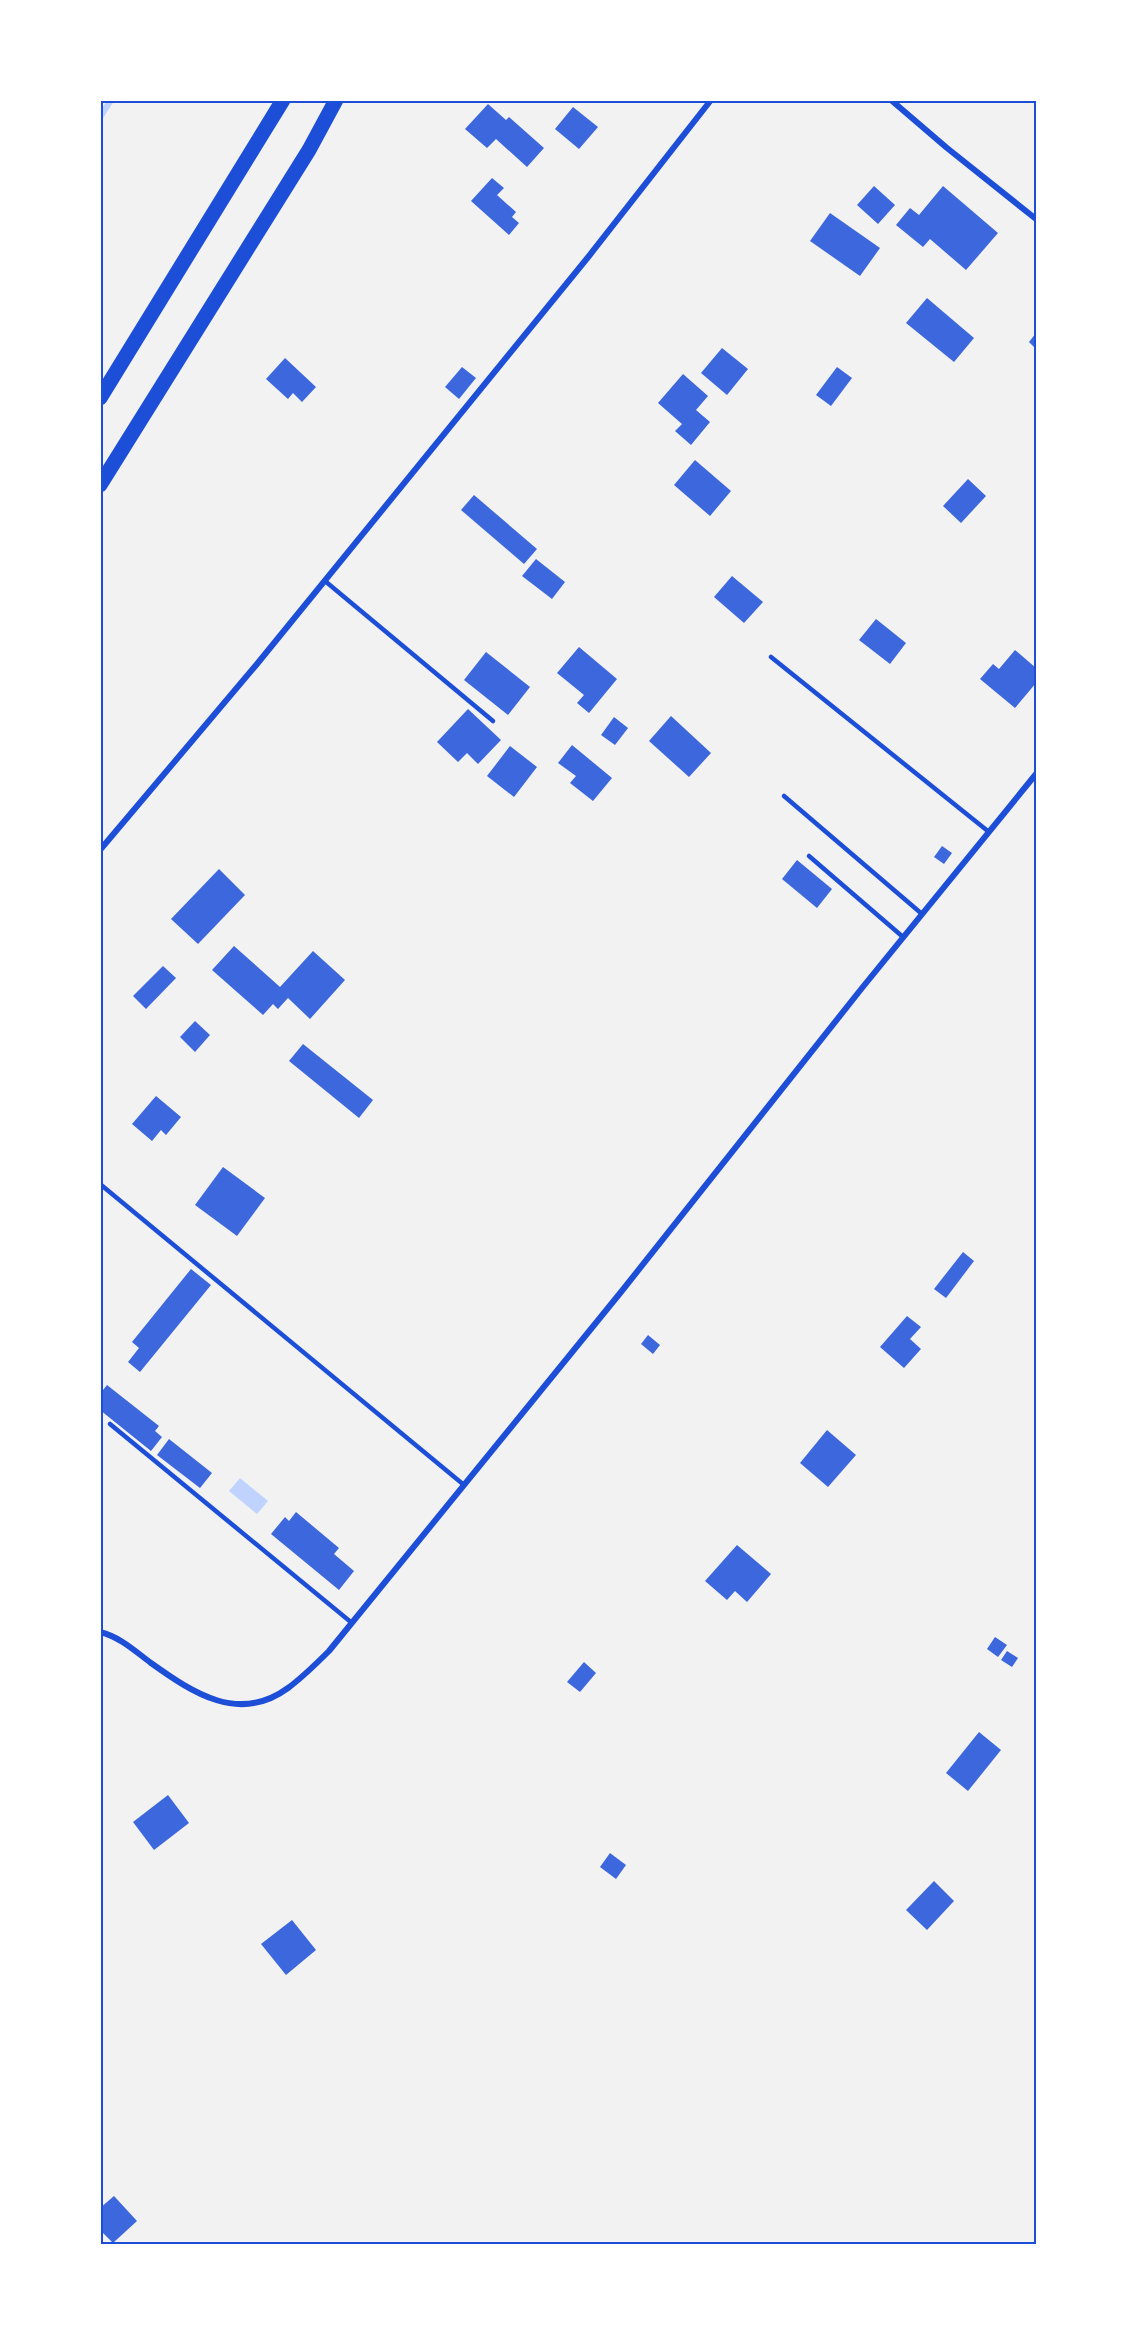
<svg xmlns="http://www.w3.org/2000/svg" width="1137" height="2345" viewBox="0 0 1137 2345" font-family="Signika,sans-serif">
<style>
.water{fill:#bfd3fe}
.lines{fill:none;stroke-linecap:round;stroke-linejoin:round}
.stream{stroke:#bfd3fe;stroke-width:6}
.building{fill:#3d67dc}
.service{stroke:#1d4ed8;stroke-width:4.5}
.minor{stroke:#1d4ed8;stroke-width:6}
.motorway{stroke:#1d4ed8;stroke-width:15}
.neatline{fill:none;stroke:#1d4ed8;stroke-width:2}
</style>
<rect width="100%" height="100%" fill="#f2f2f2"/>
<!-- water -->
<polygon class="water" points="240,1478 268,1501 257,1514 229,1491"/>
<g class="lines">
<!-- stream -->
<polyline class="stream" points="100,117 111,100"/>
</g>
<!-- building -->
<g class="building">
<polygon points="488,104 506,120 509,117 544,148 527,167 496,139 487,148 465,129"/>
<polygon points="573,107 598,127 579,149 555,129"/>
<polygon points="492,178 504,188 497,195 516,212 512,217 519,223 509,235 471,201"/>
<polygon points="874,186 895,205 878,224 857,205"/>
<polygon points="943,186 998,233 966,270 930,239 923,247 896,225 910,208 919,215"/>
<polygon points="830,213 880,248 860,276 810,241"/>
<polygon points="927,298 974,338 954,362 906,323"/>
<polygon points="1036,333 1036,349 1029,342"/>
<polygon points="722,348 748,369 727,395 701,373"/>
<polygon points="285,358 316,387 302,402 293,393 288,399 266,379"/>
<polygon points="462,367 476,378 459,399 445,387"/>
<polygon points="837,367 852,378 831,406 816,395"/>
<polygon points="683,374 708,396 696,410 710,422 691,445 675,431 682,424 658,403"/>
<polygon points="695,460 731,491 710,516 674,485"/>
<polygon points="968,479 986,496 961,523 943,506"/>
<polygon points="474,495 537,549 524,564 461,510"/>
<polygon points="536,559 565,582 552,599 522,576"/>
<polygon points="732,576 763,602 744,623 714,597"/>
<polygon points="876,619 906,643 890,664 859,640"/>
<polygon points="579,647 617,679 589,713 577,703 584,695 557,673"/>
<polygon points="1015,650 1036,668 1036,683 1015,708 980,679 993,664 999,669"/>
<polygon points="486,652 530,687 508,715 464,680"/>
<polygon points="468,709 501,740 478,764 467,753 458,762 437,742"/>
<polygon points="671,716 711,753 689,777 649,741"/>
<polygon points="614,717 628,728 615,745 601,735"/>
<polygon points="572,745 612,778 593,801 570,783 576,776 558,763"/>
<polygon points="510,746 537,767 514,797 487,776"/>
<polygon points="942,846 952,853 944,864 934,857"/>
<polygon points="797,860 832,889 817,908 782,879"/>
<polygon points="219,869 245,895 198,944 171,919"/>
<polygon points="234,946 280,987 313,951 345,980 310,1019 288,998 278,1009 273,1004 263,1015 212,970"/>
<polygon points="163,966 176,978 146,1009 133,996"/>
<polygon points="195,1021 210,1035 195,1052 180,1037"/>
<polygon points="303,1044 373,1100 359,1118 289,1061"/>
<polygon points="156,1096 181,1117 166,1135 161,1130 152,1141 132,1124"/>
<polygon points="223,1167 265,1198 237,1236 195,1205"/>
<polygon points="963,1252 974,1261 946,1298 934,1289"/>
<polygon points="191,1269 211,1285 140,1372 128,1362 139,1348 132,1342"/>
<polygon points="907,1316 921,1327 910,1339 921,1349 904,1368 880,1347"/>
<polygon points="648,1335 660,1345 653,1354 641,1344"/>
<polygon points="107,1385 159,1426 155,1431 162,1437 151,1451 100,1410 100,1394"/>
<polygon points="827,1430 856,1455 828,1487 800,1463"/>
<polygon points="169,1439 212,1473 200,1488 157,1455"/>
<polygon points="296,1512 339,1548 334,1554 354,1571 339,1590 271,1534 285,1517 289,1521"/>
<polygon points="737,1545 771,1574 747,1602 735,1591 727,1600 705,1581"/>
<polygon points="995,1637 1007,1645 998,1657 987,1649"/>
<polygon points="1007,1651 1018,1658 1012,1667 1001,1660"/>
<polygon points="584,1662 596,1673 580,1692 567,1682"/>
<polygon points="979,1732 1001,1750 968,1791 946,1773"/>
<polygon points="168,1795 189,1823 154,1850 133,1822"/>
<polygon points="610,1853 626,1865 616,1879 600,1867"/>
<polygon points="934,1881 954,1901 927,1930 906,1910"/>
<polygon points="292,1920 316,1950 286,1975 261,1944"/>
<polygon points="114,2196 137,2221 113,2243 100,2230 100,2208"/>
</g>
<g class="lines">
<!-- service -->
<g class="service">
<polyline points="325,581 493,721"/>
<polyline points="771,657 989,832"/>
<polyline points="784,796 922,914"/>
<polyline points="809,856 903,937"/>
<polyline points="100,1184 464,1485"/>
<polyline points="110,1424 352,1623"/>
</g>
<!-- minor -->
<g class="minor">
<polyline points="891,100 947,148 1036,219"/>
<polyline points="100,850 257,664 589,256 711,100"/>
<path d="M100,1632C120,1637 135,1651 151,1663C193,1693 239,1724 288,1688C303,1677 316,1664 329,1651L621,1292L862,988L1036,774"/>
</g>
<!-- motorway -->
<g class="motorway">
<polyline points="100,398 283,100"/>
<polyline points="100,485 309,150 336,100"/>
</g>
</g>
<!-- border -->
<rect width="1137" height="2345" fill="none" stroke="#ffffff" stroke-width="204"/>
<rect x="102" y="102" width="933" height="2141" class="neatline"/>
</svg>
